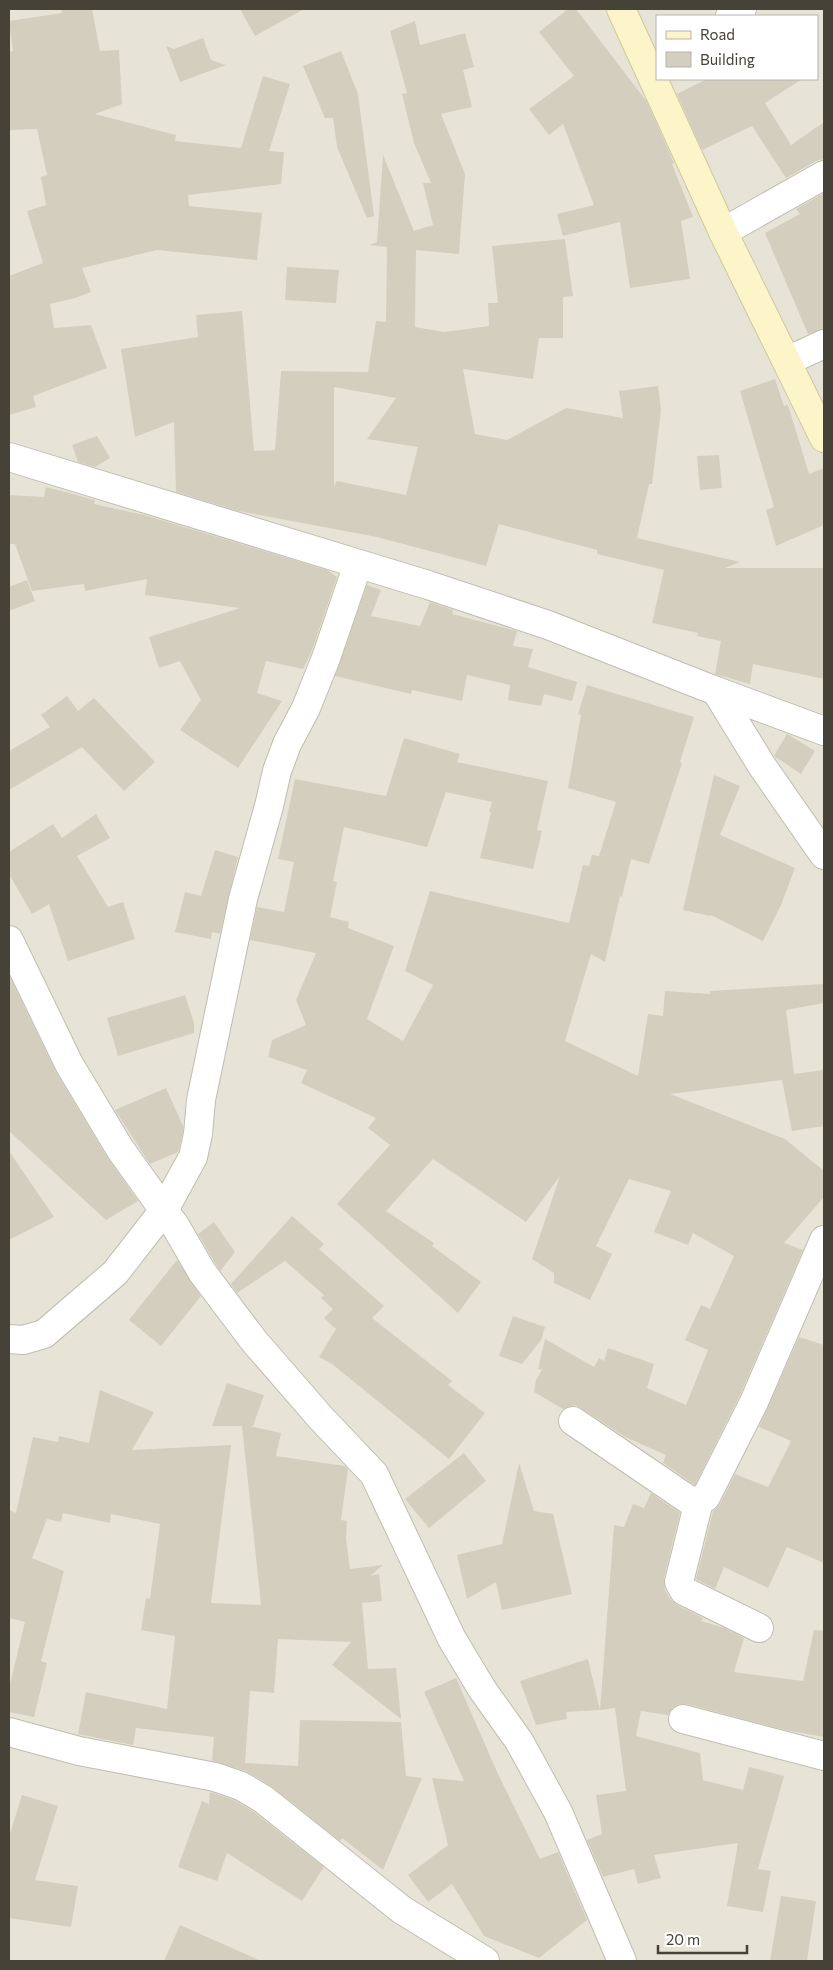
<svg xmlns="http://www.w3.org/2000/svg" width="833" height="1970" viewBox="0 0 833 1970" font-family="Commissioner,sans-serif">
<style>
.residential{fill:#e7e4d7;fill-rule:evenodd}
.building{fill:#d4cebe;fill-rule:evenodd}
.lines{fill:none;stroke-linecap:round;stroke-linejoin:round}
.street-casing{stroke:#c1bdae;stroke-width:30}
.secondary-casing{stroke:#d0c89a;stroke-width:30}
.street{stroke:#fff;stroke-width:28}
.secondary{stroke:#fcf5ca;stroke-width:28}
</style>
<rect width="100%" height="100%" fill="#f3f1e8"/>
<!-- residential -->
<path class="residential" d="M9,9H824V1961H9ZM657,16H817V79H657Z"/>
<!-- building -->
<g class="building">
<polygon points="61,9 92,9 100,51 119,50 122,104 95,114 176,135 175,141 241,148 263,76 290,84 269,151 284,152 281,184 188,195 189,206 262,213 257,260 157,250 82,268 91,292 75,298 50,304 54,328 91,325 107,368 33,396 36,407 9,415 9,276 43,263 27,211 46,205 41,177 47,175 37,129 9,130 9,52 13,51 9,21 62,13"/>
<polygon points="240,9 304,9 255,36"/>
<polygon points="568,9 576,9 647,102 674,163 672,164 693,217 681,221 690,279 630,288 620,222 563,236 557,214 594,205 563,124 549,135 529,109 574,76 539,32"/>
<path d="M415,21L420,45L465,33L474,67L463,70L472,107L441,114L465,174L459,254L416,250L415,327L444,332L489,326L488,303H498L492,246L565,239L573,296L563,297V338H539L533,379L463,369L475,434L507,440L566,408L623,418L619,391L658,386L661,410L652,484H649L637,538L740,562L725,568H824V679L753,664L750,684L715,674L721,641L697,636L698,633L652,623L664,570L597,554V550L499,524L486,566L377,537L238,511L176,492L174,422L135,437L121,349L198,337L196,315L242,311L254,451L275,450L281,371L368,372L376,321L386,322L387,247L369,245L377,242L383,155L414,231L433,225L423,183H431L414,143L402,94L407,93L390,31ZM334,387L396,398L367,439L418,447L406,495L337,481L334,486Z"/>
<polygon points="203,38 211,60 226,65 180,82 166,46 174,49"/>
<polygon points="341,51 358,94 374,216 367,218 337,147 333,118 325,118 303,66"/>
<polygon points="707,79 802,79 765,103 791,145 824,122 824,159 816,161 786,178 752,126 702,150 677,94"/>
<polygon points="824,193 824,329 808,334 765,233 800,214 796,209"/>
<polygon points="287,267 339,270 336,303 285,300"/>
<polygon points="775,379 784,406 788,405 809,474 824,468 824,525 776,546 766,510 774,507 740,391"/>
<polygon points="97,436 110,458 95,467 78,462 72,445"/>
<polygon points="719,455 722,488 700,490 697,456"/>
<polygon points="46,487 95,500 94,504 144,515 327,570 337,577 311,653 303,669 266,661 257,693 282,701 238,768 180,730 201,700 180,661 159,668 149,637 240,608 145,595 147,579 85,591 84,584 32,591 15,544 9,544 9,495 44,497"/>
<polygon points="27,580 35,601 9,611 9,587"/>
<polygon points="367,585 381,590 371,616 420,626 430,602 453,610 452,614 517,631 513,646 533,649 528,667 577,682 572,701 544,694 541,706 508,700 510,685 467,675 462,701 412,690 411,694 335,676"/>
<polygon points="587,685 694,717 680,762 682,763 649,864 631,859 622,897 620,896 605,962 591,954 565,1041 638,1076 648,1014 663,1016 665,991 710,994 710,991 824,984 824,1003 786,1010 794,1074 824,1070 824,1126 792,1131 782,1080 670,1094 785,1139 824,1171 824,1197 784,1243 803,1250 740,1395 695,1485 663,1463 666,1455 625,1437 581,1408 574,1405 563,1409 534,1392 536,1380 542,1370 538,1369 545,1339 594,1367 599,1358 604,1361 608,1348 654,1364 647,1388 686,1405 708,1350 685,1340 701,1305 710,1309 734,1256 693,1233 688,1245 654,1232 671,1191 629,1179 596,1246 612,1254 590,1300 554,1283 554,1273 532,1259 560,1176 526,1222 433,1159 386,1211 434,1243 432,1246 481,1282 458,1313 337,1204 390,1145 368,1128 376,1118 301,1083 307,1070 268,1057 272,1040 306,1025 296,1000 316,953 250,940 257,907 284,912 294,862 278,859 295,779 386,796 404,738 460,754 457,762 548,781 537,830 542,831 533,869 480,858 491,812 489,812 492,802 446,792 427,847 344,827 333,881 337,882 330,917 349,922 348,928 394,946 367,1019 403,1041 433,985 405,971 430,891 569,923 583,865 589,866 592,855 599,856 616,802 568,788 581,715 578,714"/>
<polygon points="67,696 78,711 94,698 155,762 124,791 82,747 9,790 9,751 50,727 41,715"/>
<polygon points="787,734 815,751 801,774 774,756"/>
<polygon points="714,775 740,786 720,835 795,868 781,905 763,941 711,915 710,916 683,910"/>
<polygon points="96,814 110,838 77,856 108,907 123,902 135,939 68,961 49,904 32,914 9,874 9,852 53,824 62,838"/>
<polygon points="215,850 238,857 220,934 212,932 211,939 175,932 185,892 201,896"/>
<polygon points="9,975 56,1072 107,1157 138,1201 106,1220 9,1131"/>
<polygon points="185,995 194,1023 194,1033 118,1056 107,1018"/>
<polygon points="166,1088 183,1126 183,1132 178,1152 150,1164 115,1110"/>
<polygon points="9,1151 54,1217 9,1240"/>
<polygon points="292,1216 324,1244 319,1249 384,1306 372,1318 452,1381 448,1385 485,1413 449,1459 332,1364 319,1357 336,1329 324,1318 333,1309 321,1298 324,1295 285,1261 237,1293 231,1284"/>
<polygon points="214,1222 235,1252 220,1271 198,1234"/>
<polygon points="177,1260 201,1296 161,1346 129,1320"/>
<polygon points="513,1316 545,1327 541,1340 522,1364 499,1356"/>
<polygon points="799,1337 824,1345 824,1563 787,1547 768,1588 724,1567 715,1589 696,1579 713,1511 720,1504 735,1474 768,1487 791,1441 759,1427"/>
<polygon points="227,1383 264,1395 253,1426 249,1426 281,1433 276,1456 345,1466 348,1469 341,1520 347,1521 346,1539 350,1569 383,1565 370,1576 379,1574 382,1601 362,1603 368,1669 396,1668 401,1719 332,1665 351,1642 278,1639 274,1693 250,1691 245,1763 298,1766 300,1720 401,1722 406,1776 422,1778 383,1870 342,1838 340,1841 271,1786 246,1771 212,1761 214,1737 136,1728 133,1745 78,1734 86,1692 167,1709 175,1636 141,1630 146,1598 150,1599 160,1524 111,1514 110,1523 63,1513 61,1522 47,1519 32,1558 64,1571 41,1661 47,1663 34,1717 9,1712 9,1688 25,1622 9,1618 9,1510 16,1513 33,1437 58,1442 59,1436 89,1443 100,1390 154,1412 132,1450 231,1445 211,1603 261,1605 242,1426 212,1426"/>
<polygon points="464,1453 486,1481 429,1528 405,1499"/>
<polygon points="519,1463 534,1511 553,1514 572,1594 502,1610 496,1582 467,1599 457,1555 502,1544"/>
<polygon points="651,1493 680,1513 664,1578 665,1590 670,1599 677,1605 703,1618 701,1621 725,1628 744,1638 734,1672 803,1681 814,1630 824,1631 824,1737 785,1730 687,1704 679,1704 672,1708 668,1715 641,1711 636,1736 700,1753 703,1780 743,1790 749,1767 784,1776 758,1869 771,1871 763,1912 727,1906 738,1843 654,1855 661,1878 638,1884 634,1869 603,1877 587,1840 602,1834 596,1795 626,1791 615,1708 600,1710 614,1525 624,1527 633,1504 644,1508"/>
<polygon points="588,1659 600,1710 566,1712 567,1719 536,1725 520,1681"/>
<polygon points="456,1678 498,1774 540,1859 558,1852 587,1920 539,1958 484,1936 452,1884 428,1902 408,1875 448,1845 432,1778 464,1781 424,1692"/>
<polygon points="210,1792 234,1800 254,1812 324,1867 302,1901 227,1853 217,1881 178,1867 202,1801 209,1804"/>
<polygon points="22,1795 58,1806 35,1880 78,1886 71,1927 9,1918 9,1837"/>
<polygon points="781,1896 816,1901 807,1961 770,1961"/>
<polygon points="180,1925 261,1961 164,1961"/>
</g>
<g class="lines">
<!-- street casing -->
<g class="street-casing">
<g id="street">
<polyline points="730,16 742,9"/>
<polyline points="723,232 824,175"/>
<polyline points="787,361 824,344"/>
<polyline points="9,457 428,585 548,625 716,691 762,766 824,855"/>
<polyline points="716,691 824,731"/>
<polyline points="9,940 69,1064 120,1149 176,1227 202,1272 254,1341 320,1417 374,1474 452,1639 482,1689 519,1741 558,1812 622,1961"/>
<polyline points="9,1339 23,1340 44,1334 115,1273 164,1210 193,1157 198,1134 201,1100 243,899 269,806 277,771 287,744 306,708 326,658 358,564"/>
<polyline points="573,1421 689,1500 699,1501 706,1497 754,1402 824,1240"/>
<polyline points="699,1501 679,1582 684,1591 759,1628"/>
<polyline points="683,1719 824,1756"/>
<polyline points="9,1732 79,1751 215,1777 241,1786 263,1799 402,1910 485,1961"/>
</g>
</g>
<!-- secondary casing -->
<g class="secondary-casing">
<polyline id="secondary" points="621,9 723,232 824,438"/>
</g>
<!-- street -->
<use href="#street" class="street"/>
<!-- secondary -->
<use href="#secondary" class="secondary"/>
</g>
<!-- border -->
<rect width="833" height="1970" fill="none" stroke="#464237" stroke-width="20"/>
<!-- legend -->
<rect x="656" y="15" width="162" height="65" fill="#ffffff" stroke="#b5b3af"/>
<rect x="666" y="31" width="25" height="8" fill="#fcf5ca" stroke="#b5b3af"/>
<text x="700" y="40" font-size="15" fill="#464237">Road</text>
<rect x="666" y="52" width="25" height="15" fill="#d4cebe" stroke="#b5b3af"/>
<text x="700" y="65" font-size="15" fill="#464237">Building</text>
<!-- scale -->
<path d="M658 1945v8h89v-8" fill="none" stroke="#464237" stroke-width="2.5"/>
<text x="666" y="1945" font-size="15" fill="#464237" stroke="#ffffff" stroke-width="4" paint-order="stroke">20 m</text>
</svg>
